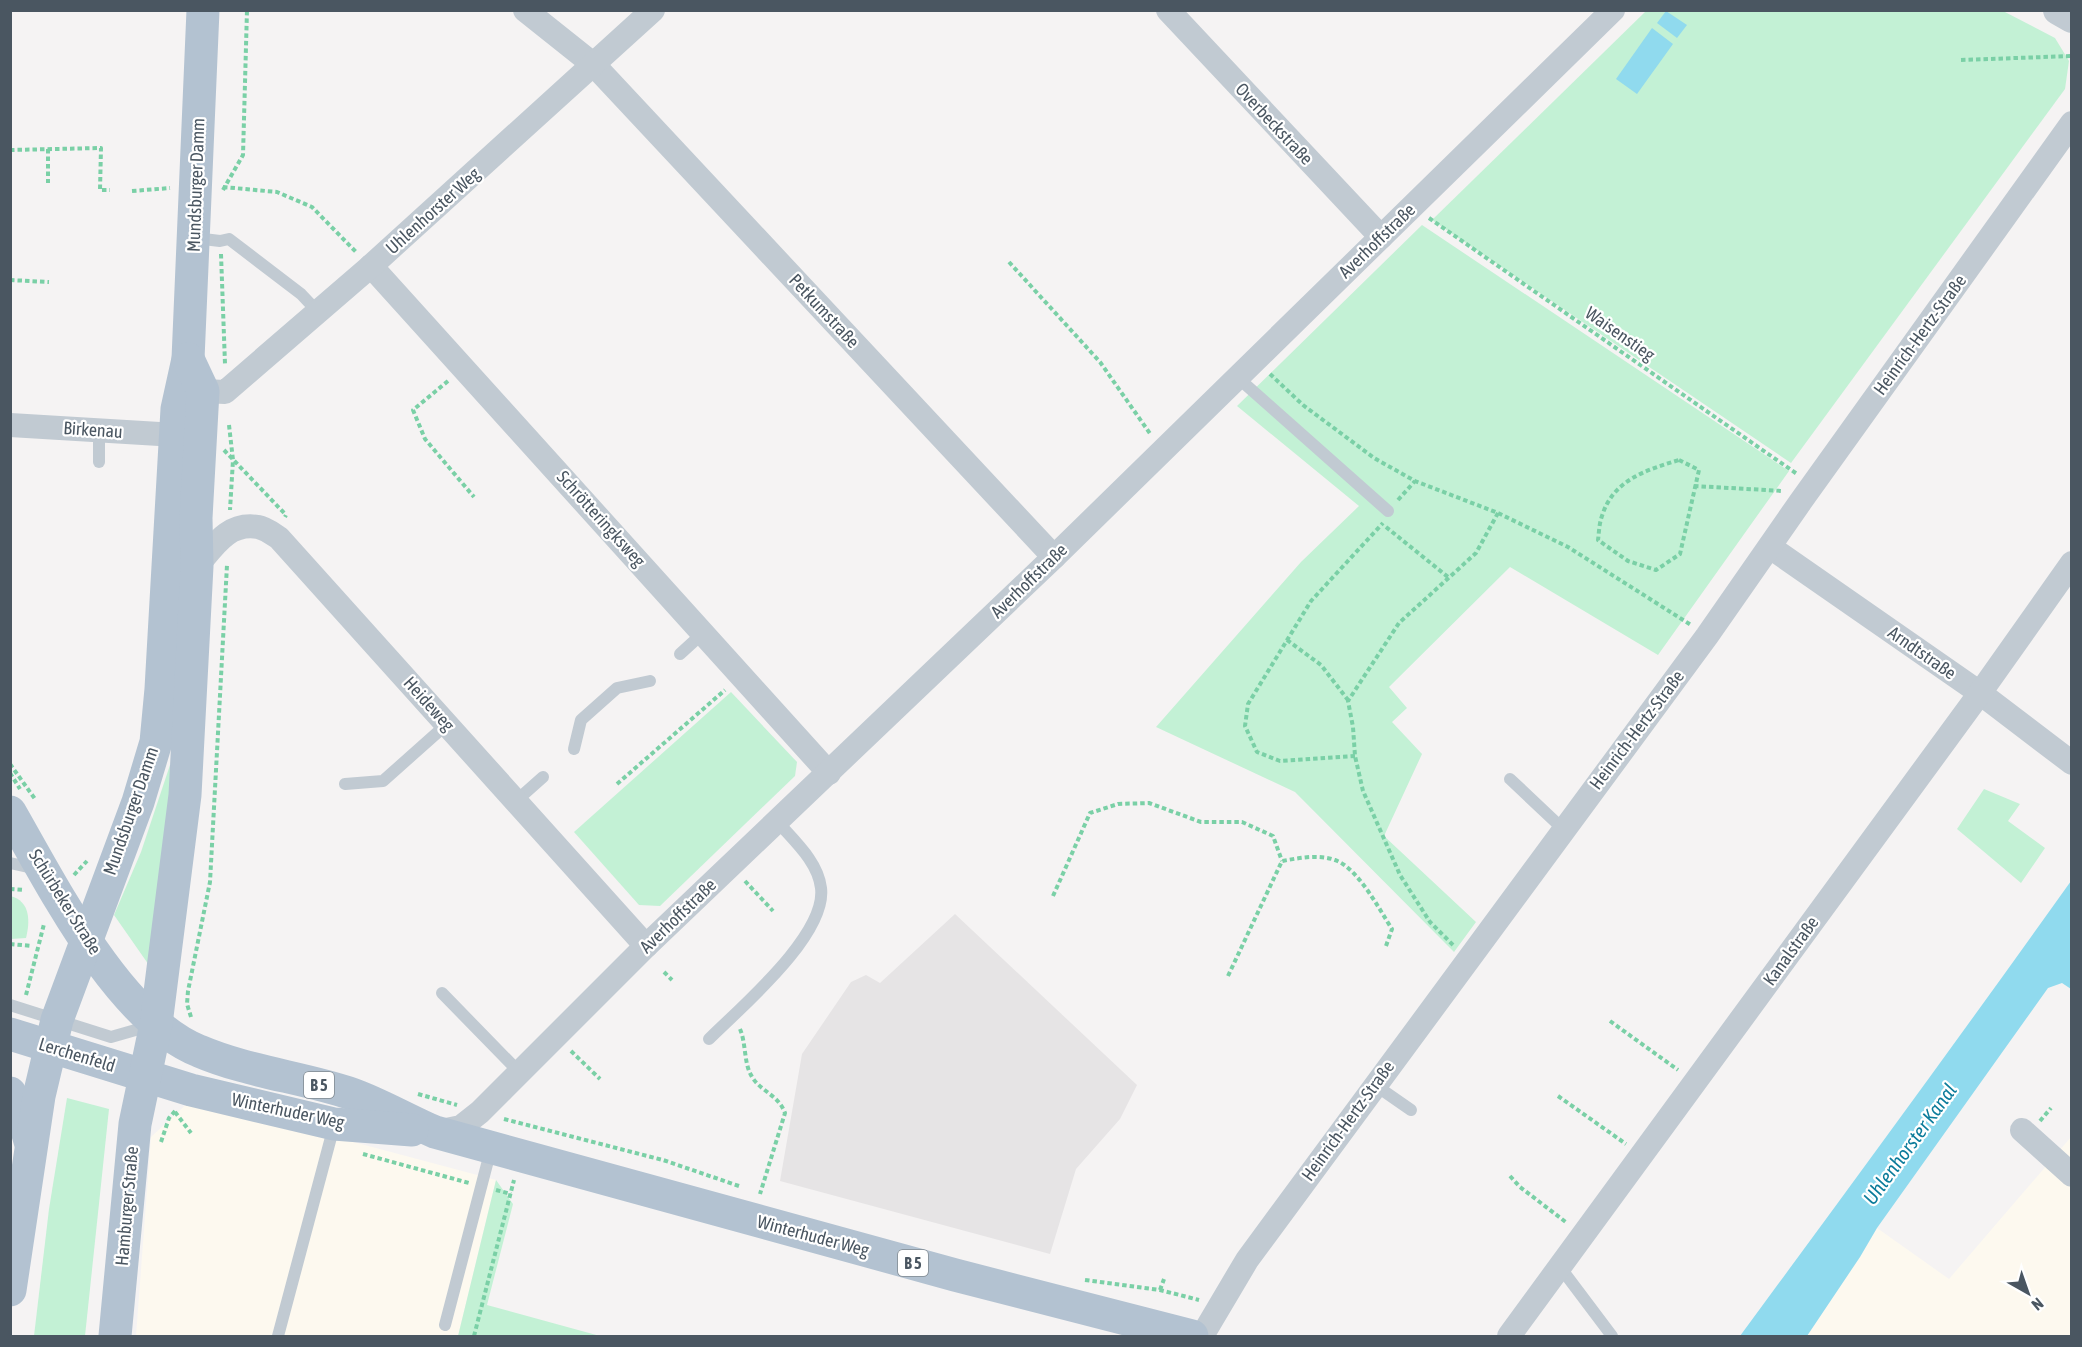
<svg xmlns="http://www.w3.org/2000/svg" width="2082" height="1347" viewBox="0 0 2082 1347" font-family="'Asap Condensed',sans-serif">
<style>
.commercial{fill:#fdf9ef}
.education{fill:#e6e4e5}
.green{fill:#c3f1d5}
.water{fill:#90daee}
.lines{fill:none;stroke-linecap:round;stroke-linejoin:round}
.path{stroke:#7ad0a6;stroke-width:4;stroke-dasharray:4.5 3;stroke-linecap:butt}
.service{stroke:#c1cad2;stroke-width:12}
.minor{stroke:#c1cad2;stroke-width:24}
.tertiary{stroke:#c1cad2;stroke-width:30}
.primary{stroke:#b3c2d1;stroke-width:33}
.labels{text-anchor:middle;stroke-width:4.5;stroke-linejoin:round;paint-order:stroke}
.shield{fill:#fff;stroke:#808990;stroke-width:1.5}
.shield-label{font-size:16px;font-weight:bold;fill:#4a5661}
.street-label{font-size:18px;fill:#4a5661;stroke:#fff}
.water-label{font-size:20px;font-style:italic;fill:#0c7c9b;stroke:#fff}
</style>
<rect width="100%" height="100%" fill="#f5f3f3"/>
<!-- commercial -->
<g class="commercial">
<polygon points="192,1099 496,1180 458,1336 136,1336 151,1137"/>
<polygon points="2071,1137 2071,1336 1807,1336 1860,1257 1877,1228 1949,1279"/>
</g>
<!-- education -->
<polygon class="education" points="955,914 1137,1085 1120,1119 1076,1169 1050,1254 780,1181 802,1054 851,982 866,975 880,983"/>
<!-- green -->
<g class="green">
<polygon points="1646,11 2003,11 2055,38 2069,61 2065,89 1791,463 1432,220"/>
<polygon points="1422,225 1789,471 1658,655 1510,567 1389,687 1407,708 1392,722 1422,754 1384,836 1476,922 1454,952 1295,792 1156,727 1301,562 1359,506 1237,406"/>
<polygon points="731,692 797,762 795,776 660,906 639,905 574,832"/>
<polygon points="170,765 174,768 151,968 114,915 141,852"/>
<polygon points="1984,789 2020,804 2008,821 2045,848 2021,883 1957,829"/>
<path d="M10,896C31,901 30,922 26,938L11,939Z"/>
<polygon points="67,1098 109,1109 85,1336 34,1336 49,1209"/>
<polygon points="496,1180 513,1204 487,1305 600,1336 458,1336"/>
</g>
<!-- water -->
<g class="water">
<polygon points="1666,11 1687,25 1677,38 1657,23"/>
<polygon points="1652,28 1673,44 1637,94 1616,79"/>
<path d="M2071,881V989L2062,983L2048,988L1877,1228L1860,1257L1807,1336H1740C1851,1185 1962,1034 2071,881Z"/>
</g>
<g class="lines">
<!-- path -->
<g class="path">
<polyline points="1961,60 2072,56"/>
<polyline points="48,149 48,183"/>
<polyline points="10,150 101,148 100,190 110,190"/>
<polyline points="223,187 277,192 312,207 356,252"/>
<polyline points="223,190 243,155 247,10"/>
<polyline points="132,191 170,188"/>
<polyline points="1429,218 1797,474"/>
<polyline points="221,254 225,364"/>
<polyline points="1009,262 1100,362 1151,435"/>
<polyline points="10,280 49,282"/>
<polyline points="1270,374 1303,405 1374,458 1415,481 1498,513 1568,547 1691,625"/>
<polyline points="448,381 413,410 425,439 474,497"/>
<polyline points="229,425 233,460 230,510"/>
<polyline points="224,450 286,515 285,517"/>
<path d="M1679,460L1699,470L1680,554L1656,570L1628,561L1598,540C1599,533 1599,524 1602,516C1613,480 1646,470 1679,460Z"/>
<polyline points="1694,486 1783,491"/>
<polyline points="1398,500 1415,481"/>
<polyline points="1386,527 1448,577"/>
<polyline points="1287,640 1321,665 1348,700"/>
<polyline points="1355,756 1280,761 1257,752 1245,726 1248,704 1311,601 1383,523"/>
<polyline points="10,764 35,799"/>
<polyline points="10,773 20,789"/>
<polyline points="617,784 725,690"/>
<polyline points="74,875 87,861"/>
<polyline points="745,881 773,911"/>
<polyline points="10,889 24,890"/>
<polyline points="1053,896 1090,813 1118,804 1149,803 1201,822 1242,822 1273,836 1282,861"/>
<polyline points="10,944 32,946"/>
<polyline points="1453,945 1430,922 1400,875 1363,791 1355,756 1353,727 1348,701 1399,623 1476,553 1498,513"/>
<polyline points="664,972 672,980"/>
<path d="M1228,976L1282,861C1299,858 1318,854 1335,860C1358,868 1379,909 1392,929L1386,946"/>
<polyline points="26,995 44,924"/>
<polyline points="191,1017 187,1004 188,991 210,882 227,565"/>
<polyline points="1610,1021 1678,1070"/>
<path d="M740,1029C746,1043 744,1063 751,1075C759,1091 778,1094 785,1113L760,1194"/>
<polyline points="571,1051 600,1079"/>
<polyline points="418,1094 457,1105"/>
<polyline points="1558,1096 1626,1144"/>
<polyline points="175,1112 191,1133"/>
<polyline points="504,1119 663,1160 739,1186"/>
<polyline points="2040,1121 2051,1108"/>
<polyline points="161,1142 169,1118 175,1111"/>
<polyline points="363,1154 469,1183"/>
<polyline points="1510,1176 1520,1187 1567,1223"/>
<polyline points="496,1190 511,1194"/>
<polyline points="1085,1280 1160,1290 1199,1300"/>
<polyline points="1160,1290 1164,1279"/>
<polyline points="474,1336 514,1180"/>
</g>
<!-- service -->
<g class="service">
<polyline points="195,238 220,241 229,239 301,294 317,311"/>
<polyline points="1237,377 1388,511"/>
<polyline points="99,462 99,431"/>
<polyline points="680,654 703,633"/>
<polyline points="574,749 581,720 617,688 650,681"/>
<polyline points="1510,779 1563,829"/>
<polyline points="345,784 383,781 447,724"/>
<polyline points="516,801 543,777"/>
<polyline points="10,863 37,869"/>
<polyline points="442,993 519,1072"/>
<polyline points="10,1005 111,1037 153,1025"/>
<path d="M709,1039C740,1008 827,935 821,888C818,861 793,840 776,820"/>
<polyline points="1375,1085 1411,1110"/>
<polyline points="1560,1267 1612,1336"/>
<polyline points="445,1325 491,1149"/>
<polyline points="278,1336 334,1126"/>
</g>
<!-- minor -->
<g class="minor">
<polyline points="525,10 594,65 1054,557"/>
<polyline points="1168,10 1381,237"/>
<polyline points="371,266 829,773"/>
<polyline points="203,391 225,392 371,266 653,10"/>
<polyline points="10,425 176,435"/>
<polyline points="1770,547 1980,693 2072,763"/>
<path d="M197,566C214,546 228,522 258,527C265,528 273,534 279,538L646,946"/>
<polyline points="2022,1130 2072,1175"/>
<polyline points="436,1132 461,1127 480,1112 646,946 1054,557 1613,10"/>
<polyline points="1202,1336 1247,1260 1707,636 1801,501 2072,123"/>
<polyline points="1509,1336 1980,693 2072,563"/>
</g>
<!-- tertiary -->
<polyline class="tertiary" points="2058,10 2072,18"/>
<!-- primary -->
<g class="primary">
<path d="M10,812C52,885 119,1019 199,1051C248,1072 302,1077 352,1094C380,1104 407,1120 435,1132L955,1275L1192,1336"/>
<polyline points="10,1034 191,1090 334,1124 412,1130"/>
<polyline points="10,1093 24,1120 30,1141"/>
<polyline points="10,1290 39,1096 57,1020 138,802 156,742 161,689 177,409 188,359 203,10"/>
<polyline points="115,1336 135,1124 156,1024 185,795 197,566 196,518 203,391 188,359"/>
</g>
</g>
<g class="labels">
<!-- shield labels -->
<g class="shield">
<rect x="304" y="1072" width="30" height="26" rx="4.5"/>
<rect x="898" y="1250" width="30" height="26" rx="4.5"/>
</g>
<g class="shield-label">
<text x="319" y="1091">B 5</text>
<text x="913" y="1269">B 5</text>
</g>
<!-- street labels -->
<g class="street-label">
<text transform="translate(1274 124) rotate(47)" y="6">Overbeckstraße</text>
<text transform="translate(196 185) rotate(-88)" y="6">Mundsburger Damm</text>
<text transform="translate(433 211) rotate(-42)" y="6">Uhlenhorster Weg</text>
<text transform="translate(1377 241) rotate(-44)" y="6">Averhoffstraße</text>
<text transform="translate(824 311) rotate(47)" y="6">Petkumstraße</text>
<text transform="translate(1620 334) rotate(35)" y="6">Waisenstieg</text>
<text transform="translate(1920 335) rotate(-54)" y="6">Heinrich-Hertz-Straße</text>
<text transform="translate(93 430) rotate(4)" y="6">Birkenau</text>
<text transform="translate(601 519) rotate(48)" y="6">Schrötteringksweg</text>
<text transform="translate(1029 581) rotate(-44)" y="6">Averhoffstraße</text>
<text transform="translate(1922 653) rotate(35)" y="6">Arndtstraße</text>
<text transform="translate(429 704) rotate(48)" y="6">Heideweg</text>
<text transform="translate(1637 730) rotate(-53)" y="6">Heinrich-Hertz-Straße</text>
<text transform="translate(131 811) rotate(-71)" y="6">Mundsburger Damm</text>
<text transform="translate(65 902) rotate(58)" y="6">Schürbeker Straße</text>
<text transform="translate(678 916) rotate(-44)" y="6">Averhoffstraße</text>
<text transform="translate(1791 951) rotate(-54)" y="6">Kanalstraße</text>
<text transform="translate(77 1055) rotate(17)" y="6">Lerchenfeld</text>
<text transform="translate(288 1111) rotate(12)" y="6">Winterhuder Weg</text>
<text transform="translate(1348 1121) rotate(-54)" y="6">Heinrich-Hertz-Straße</text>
<text transform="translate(127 1206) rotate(-85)" y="6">Hamburger Straße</text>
<text transform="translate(813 1236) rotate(15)" y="6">Winterhuder Weg</text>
</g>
<!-- water labels -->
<g class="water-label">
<text transform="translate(1910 1144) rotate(-54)" y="7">Uhlenhorster Kanal</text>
</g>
</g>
<!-- border -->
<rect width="2082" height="1347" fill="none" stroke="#4a5661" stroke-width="24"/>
<!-- north arrow -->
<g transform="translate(2028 1293) rotate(140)" stroke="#ffffff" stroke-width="4.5" paint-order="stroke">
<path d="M0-4.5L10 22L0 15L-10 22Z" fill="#4a5661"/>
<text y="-9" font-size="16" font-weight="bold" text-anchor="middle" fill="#4a5661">N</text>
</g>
</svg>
